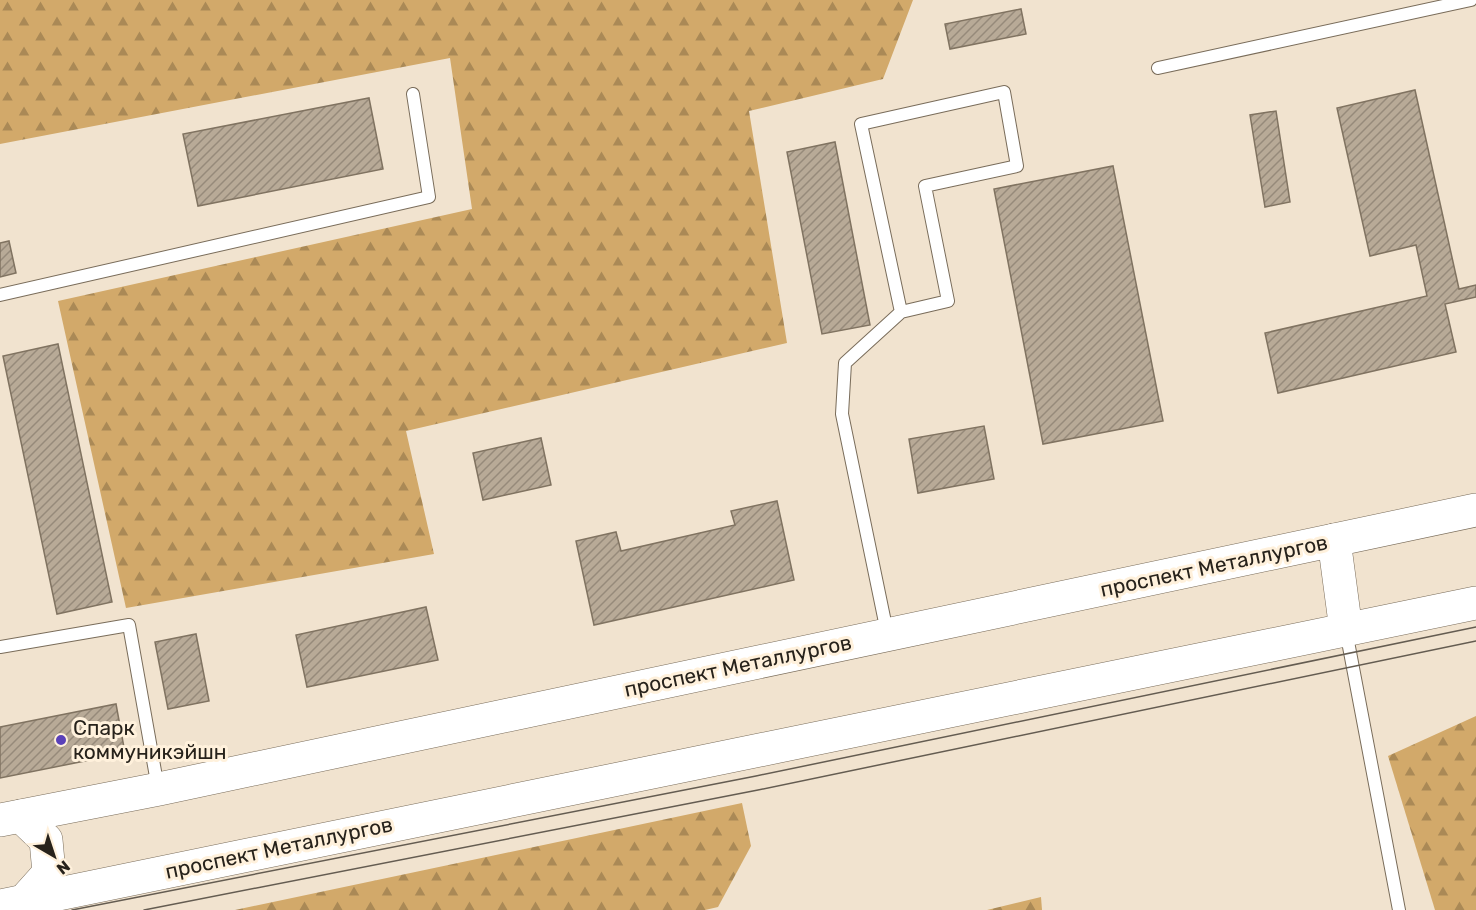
<svg xmlns="http://www.w3.org/2000/svg" width="1476" height="910" viewBox="0 0 1476 910" font-family="Rubik,sans-serif">
<style>
.forest{fill:url(#forest-firs)}
.building{fill:url(#building-hatch);stroke:#807361;stroke-width:1.5}
.lines{fill:none;stroke-linecap:round;stroke-linejoin:round}
.lane-casing{stroke:#796c5a;stroke-width:14}
.secondary-casing{stroke:#796c5a;stroke-width:34}
.lane{stroke:#fff;stroke-width:12}
.secondary{stroke:#fff;stroke-width:33}
.tram{stroke:#645c51;stroke-width:1.5}
.poi-dot{fill:#5a41b9;stroke:#fff1dc;stroke-width:2}
.labels{text-anchor:middle;stroke-width:6;stroke-linejoin:round;paint-order:stroke}
.street-label{font-size:21px;fill:#27221b;stroke:#fff1dc}
.poi-label{font-size:21px;fill:#27221b;stroke:#fff1dc;text-anchor:start}
</style>
<defs>
<pattern id="forest-firs" width="22" height="20" patternUnits="userSpaceOnUse" patternTransform="scale(1.5)"><rect width="22" height="20" fill="#d2a96a"/><path d="M5 1l3.5 6h-7zM16 11l3.5 6h-7z" fill="#aa8956"/></pattern>
<pattern id="building-hatch" width="6" height="6" patternUnits="userSpaceOnUse" patternTransform="scale(1.5)"><rect width="6" height="6" fill="#b8aa97"/><path d="M-1 1l2-2M0 6l6-6M5 7l2-2" fill="none" stroke="#968a7a"/></pattern>
</defs>
<rect width="100%" height="100%" fill="#f1e3cf"/>
<!-- forest -->
<g class="forest">
<polygon points="0,0 913,0 883,79 749,111 787,343 406,431 434,554 126,608 58,301 472,209 450,58 0,144"/>
<polygon points="1476,716 1476,910 1435,910 1388,756"/>
<polygon points="742,803 751,846 718,907 705,910 235,910"/>
<polygon points="1041,897 1042,910 987,910"/>
</g>
<!-- building -->
<g class="building">
<polygon points="1021,9 1026,34 950,49 945,24"/>
<polygon points="1415,90 1459,289 1476,285 1476,297 1445,304 1456,352 1278,393 1265,333 1427,296 1416,245 1370,256 1337,108"/>
<polygon points="369,98 383,169 198,206 183,134"/>
<polygon points="1276,111 1290,202 1265,207 1250,115"/>
<polygon points="835,142 870,325 822,334 787,152"/>
<polygon points="1113,166 1163,421 1043,444 994,189"/>
<polygon points="9,241 16,273 0,277 0,243"/>
<polygon points="58,344 112,602 57,614 3,356"/>
<polygon points="984,426 994,479 918,493 909,439"/>
<polygon points="541,438 551,485 483,500 473,453"/>
<polygon points="777,501 794,580 594,625 576,541 616,532 621,551 735,525 731,511"/>
<polygon points="426,607 438,660 307,687 296,635"/>
<polygon points="196,634 209,701 168,709 155,642"/>
<polygon points="116,704 125,753 0,778 0,727"/>
</g>
<g class="lines">
<!-- lane casing -->
<g class="lane-casing">
<g id="lane">
<polyline points="1158,68 1471,0"/>
<polyline points="0,295 429,197 413,94"/>
<polyline points="1346,631 1399,910"/>
<polyline points="887,632 842,414 845,363 901,312 861,124 1004,92 1017,166 925,186 948,301 901,312"/>
<polyline points="0,647 129,625 158,788"/>
</g>
</g>
<!-- secondary casing -->
<g class="secondary-casing">
<g id="secondary">
<polyline points="1334,540 1346,630"/>
<polyline points="21,816 46,840 49,873 23,902"/>
<polyline points="0,820 159,789 1476,510"/>
<polyline points="0,906 1476,603"/>
</g>
</g>
<!-- lane -->
<use href="#lane" class="lane"/>
<!-- secondary -->
<use href="#secondary" class="secondary"/>
<!-- tram -->
<g class="tram">
<polyline points="72,910 756,776 1476,627"/>
<polyline points="144,910 758,790 1476,641"/>
</g>
</g>
<!-- markers -->
<circle class="poi-dot" cx="61" cy="740" r="6"/>
<g class="labels">
<!-- street labels -->
<g class="street-label">
<text transform="translate(1214 566) rotate(-12)" y="7">проспект Металлургов</text>
<text transform="translate(738 666) rotate(-12)" y="7">проспект Металлургов</text>
<text transform="translate(279 848) rotate(-12)" y="7">проспект Металлургов</text>
</g>
<!-- poi labels -->
<g class="poi-label">
<text x="73" y="735">Спарк<tspan x="73" dy="24">коммуникэйшн</tspan></text>
</g>
</g>
<!-- north arrow -->
<g transform="translate(54 856) rotate(141)" stroke="#fff1dc" stroke-width="4.5" paint-order="stroke">
<path d="M0-4.5L10 22L0 15L-10 22Z" fill="#27221b"/>
<text y="-9" font-size="16" font-weight="bold" text-anchor="middle" fill="#27221b">N</text>
</g>
</svg>
